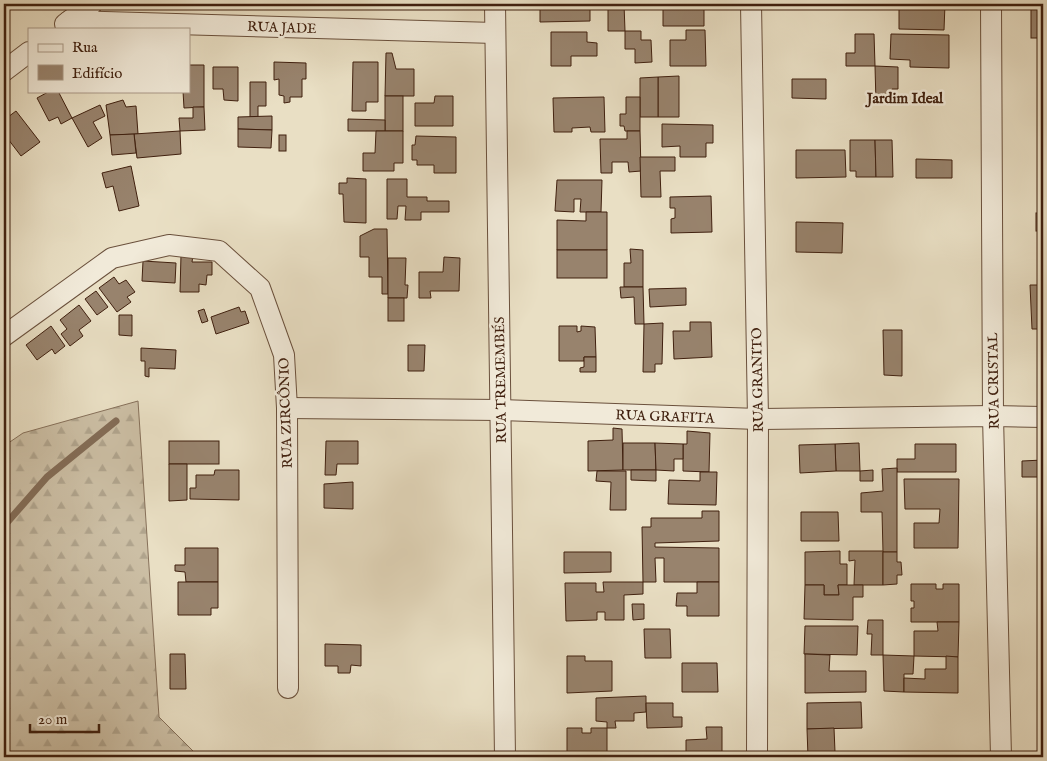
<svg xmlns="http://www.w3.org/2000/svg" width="1047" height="761" viewBox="0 0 1047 761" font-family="'IM FELL English',serif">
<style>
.forest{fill:url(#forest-firs);stroke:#86705a}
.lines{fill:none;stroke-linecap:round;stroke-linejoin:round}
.stream{stroke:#836c56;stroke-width:7}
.building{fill:#98836d;stroke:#40200f}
.minor-casing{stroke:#6a503c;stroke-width:22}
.minor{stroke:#f1ead9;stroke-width:20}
.labels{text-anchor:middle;stroke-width:5;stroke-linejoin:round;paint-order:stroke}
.street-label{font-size:14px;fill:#40200f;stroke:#f1ead9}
.neighbourhood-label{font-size:15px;font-weight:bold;fill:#40200f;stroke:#f1ead9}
</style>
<defs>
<pattern id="forest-firs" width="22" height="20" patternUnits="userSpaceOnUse" patternTransform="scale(1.25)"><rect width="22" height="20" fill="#ccbfa5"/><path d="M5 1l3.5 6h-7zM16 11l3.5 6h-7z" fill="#b0a48d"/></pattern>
</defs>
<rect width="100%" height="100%" fill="#e9dfc4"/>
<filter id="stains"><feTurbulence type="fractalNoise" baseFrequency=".004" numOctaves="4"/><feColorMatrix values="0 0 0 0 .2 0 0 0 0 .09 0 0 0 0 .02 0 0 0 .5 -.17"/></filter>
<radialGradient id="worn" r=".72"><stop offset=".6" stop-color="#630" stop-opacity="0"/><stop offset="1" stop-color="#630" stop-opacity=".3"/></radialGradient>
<!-- forest -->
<polygon class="forest" points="138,401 159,717 199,757 4,757 4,446 23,433"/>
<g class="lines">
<!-- stream -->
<polyline class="stream" points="4,526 47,477 116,421"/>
</g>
<!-- building -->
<g class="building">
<polygon points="392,4 418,4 418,9 392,8"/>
<polygon points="540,4 590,4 590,21 540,22"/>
<polygon points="608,4 624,4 625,31 608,31"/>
<polygon points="687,4 704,4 704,26 663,26 663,7 687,7"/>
<polygon points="899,4 945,4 944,30 899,29"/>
<rect x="1031" y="4" width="12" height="34"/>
<polygon points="686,30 705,30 706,66 670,66 670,40 686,40"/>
<polygon points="625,31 641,31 641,40 651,40 652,62 635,63 635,49 625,49"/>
<polygon points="551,32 587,32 587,42 597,43 597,56 571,56 571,66 551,66"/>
<polygon points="855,34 874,34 875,66 846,66 846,53 855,53"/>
<polygon points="891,34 949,35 949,68 910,67 910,60 890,59"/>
<polygon points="386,53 392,53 396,69 414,69 414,96 385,96"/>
<polygon points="274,62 306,63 306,79 302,79 302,97 290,97 290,102 284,103 284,96 279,95 279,79 274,80"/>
<polygon points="353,62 378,62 378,102 366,102 366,111 352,111"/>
<polygon points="189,65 204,65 204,107 184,108 183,91 189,91"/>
<polygon points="875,66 898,67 898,89 892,89 892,103 876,103"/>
<polygon points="213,67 238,67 238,101 224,100 223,89 213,89"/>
<polygon points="679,76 679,117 658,117 658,77"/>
<polygon points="658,77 658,117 640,117 640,78"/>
<polygon points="792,79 826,79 826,99 792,98"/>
<polygon points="250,82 266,82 266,106 258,106 258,117 250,117"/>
<polygon points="50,91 58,91 72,118 61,124 58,117 49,121 37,98"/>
<rect x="385" y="96" width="18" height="35"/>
<polygon points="435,96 453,96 453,126 415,126 415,103 434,103"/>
<polygon points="604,97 605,132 591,132 590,127 572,128 572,132 554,132 553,98"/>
<polygon points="626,97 640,97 640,131 625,131 624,126 620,126 620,114 626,114"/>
<polygon points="123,100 126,107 136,106 138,134 110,135 106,105"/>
<polygon points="100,105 105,116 93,122 102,138 88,147 72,118"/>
<polygon points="193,107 204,107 205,130 180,131 179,118 193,118"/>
<polygon points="16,111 40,142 21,156 8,139 4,141 4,120"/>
<polygon points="272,116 272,130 238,129 238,117"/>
<polygon points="348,119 385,120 385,131 348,131"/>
<polygon points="662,124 713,125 713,143 706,143 706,157 680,157 680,146 662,147"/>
<polygon points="238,129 272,130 271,148 238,147"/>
<polygon points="180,131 181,154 137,158 134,134"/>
<polygon points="376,131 403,131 403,163 394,163 394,171 363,171 363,153 375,153"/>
<polygon points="627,131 640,131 641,171 629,172 628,162 612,162 612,173 601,173 600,139 627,139"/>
<polygon points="134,134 136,153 112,155 110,135"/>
<rect x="279" y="135" width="7" height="16"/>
<polygon points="416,136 456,137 456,173 434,173 434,165 417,165 417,160 412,160 412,145 415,145"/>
<polygon points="850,140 875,140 876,177 856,177 856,171 850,171"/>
<polygon points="875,140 892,140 893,177 876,177"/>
<polygon points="796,150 845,150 846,177 796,178"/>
<polygon points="640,157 675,157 675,171 660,171 661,197 641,197"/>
<polygon points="916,159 952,160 952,178 916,178"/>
<polygon points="131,166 139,206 119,211 113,186 106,188 102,173"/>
<polygon points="347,178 366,179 366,223 344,222 343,194 339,194 339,183 347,183"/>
<polygon points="387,179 407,179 407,197 427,197 427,201 449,201 449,212 421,212 421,220 405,220 406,206 398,206 397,219 387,219"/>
<polygon points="557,180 602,180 601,212 580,212 581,199 574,199 574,212 555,211"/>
<polygon points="711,196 712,232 671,233 671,219 675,218 675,208 670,208 670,197"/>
<polygon points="586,212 607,212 607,250 557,250 557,220 586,221"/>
<rect x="1036" y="213" width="7" height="18"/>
<polygon points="796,222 843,223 842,253 796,252"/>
<polygon points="374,229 387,229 388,294 382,294 382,277 369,277 369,257 360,257 360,236"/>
<polygon points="630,249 643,250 643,287 624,287 624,263 631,263"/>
<rect x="557" y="250" width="50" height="28"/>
<polygon points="181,255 193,255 192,262 212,262 212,275 207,275 206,285 199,284 199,292 180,292"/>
<polygon points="444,257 460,258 459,291 430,291 431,298 419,298 419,272 443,272"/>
<polygon points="388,258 406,258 405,285 408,285 407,298 388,298"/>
<polygon points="143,261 176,263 175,283 142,281"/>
<polygon points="114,277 119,284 126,280 135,292 127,297 131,302 117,312 99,288"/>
<polygon points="1030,285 1043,285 1043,329 1032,329"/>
<polygon points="620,287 643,287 644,324 635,324 634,297 621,298"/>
<polygon points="686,288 686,305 650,307 649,289"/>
<polygon points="96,291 108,307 97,315 85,299"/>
<rect x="388" y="298" width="16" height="23"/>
<polygon points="79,305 91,321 79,330 83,336 70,346 61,334 67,329 60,320"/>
<polygon points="239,307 241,312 245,311 249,323 216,334 211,317"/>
<polygon points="204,309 208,321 202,323 198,311"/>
<polygon points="119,315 132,315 132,336 119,335"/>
<polygon points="690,322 711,322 712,357 674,359 673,331 690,331"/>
<polygon points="663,323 662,364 655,364 655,372 643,372 644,324"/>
<polygon points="51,326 65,346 55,354 52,349 37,360 26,345"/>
<polygon points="559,326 577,326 577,332 581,331 581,326 595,327 596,357 584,357 584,361 559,361"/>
<polygon points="883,330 902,330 902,376 884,375"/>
<polygon points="408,345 425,345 424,371 408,371"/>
<polygon points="141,348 176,350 175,369 149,368 149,377 145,376 145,361 141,361"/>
<polygon points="584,357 596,357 596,372 580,372 580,368 584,367"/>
<polygon points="613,428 622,429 623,470 588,471 588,441 613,440"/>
<polygon points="687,431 710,433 709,472 683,471 683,444 687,444"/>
<rect x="169" y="441" width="50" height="23"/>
<polygon points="326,441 358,441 358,464 337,464 336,475 325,475"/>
<polygon points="623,443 655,443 656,470 623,470"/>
<polygon points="655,443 683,444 683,459 674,459 674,471 656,470"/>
<polygon points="859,443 860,471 836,471 835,444"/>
<polygon points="835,444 836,471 800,473 799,445"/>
<polygon points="915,444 956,444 956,472 897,472 897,459 915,459"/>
<polygon points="1043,460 1043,477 1022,477 1022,461"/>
<polygon points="169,464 187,464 187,500 169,501"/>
<polygon points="897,468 897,552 883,552 882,512 861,512 861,493 883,491 882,469"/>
<polygon points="215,470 239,470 239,500 190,499 190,488 196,488 196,475 214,475"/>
<polygon points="631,470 656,470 656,481 631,480"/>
<polygon points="873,470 873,481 860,481 860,471"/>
<polygon points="597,471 626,471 626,510 610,510 611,482 596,481"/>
<polygon points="700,472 717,472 716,505 668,504 669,480 700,481"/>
<polygon points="904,479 959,479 958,548 914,548 914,523 939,523 940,509 905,509"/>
<polygon points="353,482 353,509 324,508 324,484"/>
<polygon points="702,511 719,511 719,541 655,543 655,547 719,548 719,582 664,582 664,558 655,558 656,582 643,582 642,527 651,527 651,518 702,518"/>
<polygon points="801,512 838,512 839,541 801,541"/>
<polygon points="185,548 218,548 218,582 186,582 185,572 175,571 175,565 185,565"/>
<polygon points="840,551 840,564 847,564 847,585 838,585 839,595 824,595 824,585 805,585 805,552"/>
<polygon points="849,551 883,551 883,585 854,585 855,560 849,561"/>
<polygon points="564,552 611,552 611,572 564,573"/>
<polygon points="883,552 897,552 897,562 901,562 902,575 897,575 897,584 883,585"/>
<polygon points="178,582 218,582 218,608 211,608 211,615 178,615"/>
<polygon points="603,582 643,582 643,594 624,595 624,620 605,620 605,612 597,612 597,620 566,621 565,583 596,583 596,592 604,592"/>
<polygon points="697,582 719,582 719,616 687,616 687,606 676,606 677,593 697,593"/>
<polygon points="911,584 936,584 936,589 943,589 943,584 959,584 959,622 911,622 911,608 914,608 914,601 911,601"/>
<polygon points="805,585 824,585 824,595 839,595 838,585 863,585 863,597 853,597 853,620 804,619"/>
<polygon points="632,604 644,604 644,619 633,620"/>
<polygon points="868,620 883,620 883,655 871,655 872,634 867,634"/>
<polygon points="937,622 959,622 958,657 914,656 914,631 938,631"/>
<polygon points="805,626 858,626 857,655 804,654"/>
<polygon points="644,629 670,629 671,658 645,658"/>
<polygon points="325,644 361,645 361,666 351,665 350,673 338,673 338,666 325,666"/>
<polygon points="170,654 185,654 186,689 170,689"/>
<polygon points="805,654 830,655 829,671 866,671 866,692 805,693"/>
<polygon points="883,655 914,656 913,674 904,674 904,692 884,691"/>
<polygon points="567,656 585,656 585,661 612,661 612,691 567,693"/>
<polygon points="946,656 958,657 958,693 904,692 904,678 925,679 925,669 946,669"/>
<polygon points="682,663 717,663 718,692 682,692"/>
<polygon points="646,696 646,712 634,713 634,721 615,721 616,728 607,728 607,722 596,721 596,698"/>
<polygon points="861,702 862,728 807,729 807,703"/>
<polygon points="646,703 673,703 673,717 682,717 682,727 647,728"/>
<polygon points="706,727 722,727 722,756 686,757 686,740 707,739"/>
<polygon points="567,728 582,728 582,733 591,733 591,728 607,728 607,757 567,757"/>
<polygon points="834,728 835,752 841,752 841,757 808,757 807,729"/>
</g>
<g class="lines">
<!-- minor casing -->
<g class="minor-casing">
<g id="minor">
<polyline points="495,4 505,757"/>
<polyline points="751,4 758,419 757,757"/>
<polyline points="991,4 993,416 1001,757"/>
<polyline points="69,21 495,33"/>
<polyline points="65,24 92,4"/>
<polyline points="4,71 29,52"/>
<polyline points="4,336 112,258 169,245 219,251 260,288 284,355 287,408 288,688"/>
<polyline points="287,408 500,410 758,419 993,416 1043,417"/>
</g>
</g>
<!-- minor -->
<use href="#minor" class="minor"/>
</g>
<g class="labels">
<!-- street labels -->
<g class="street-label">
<text transform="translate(282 27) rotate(2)" y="5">RUA JADE</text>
<text transform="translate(500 380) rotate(-91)" y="5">RUA TREMEMBÉS</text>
<text transform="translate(757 380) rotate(-91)" y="5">RUA GRANITO</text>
<text transform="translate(993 381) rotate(-91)" y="5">RUA CRISTAL</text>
<text transform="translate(285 413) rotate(-92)" y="5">RUA ZIRCÔNIO</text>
<text transform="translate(665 416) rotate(2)" y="5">RUA GRAFITA</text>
</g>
<!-- neighbourhood labels -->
<g class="neighbourhood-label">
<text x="905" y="103">Jardim Ideal</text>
</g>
</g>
<!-- margin -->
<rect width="1047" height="761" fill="none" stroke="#e9dfc4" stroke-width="20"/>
<rect x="5" y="5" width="1037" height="751" fill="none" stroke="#40200f" stroke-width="2.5"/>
<rect x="10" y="10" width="1027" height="741" fill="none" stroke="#40200f"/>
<!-- legend -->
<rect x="28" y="28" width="162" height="65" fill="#f1ead9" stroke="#aa9988"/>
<rect x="38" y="44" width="25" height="8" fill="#f1ead9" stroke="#aa9988"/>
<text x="72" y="52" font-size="15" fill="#40200f">Rua</text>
<rect x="38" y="65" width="25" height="15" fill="#98836d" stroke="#aa9988"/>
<text x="72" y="78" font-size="15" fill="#40200f">Edifício</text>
<!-- scale -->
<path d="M30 724v8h69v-8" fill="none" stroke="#40200f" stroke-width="2.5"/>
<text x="38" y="724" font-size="15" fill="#40200f" stroke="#f1ead9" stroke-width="4" paint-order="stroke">20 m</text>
<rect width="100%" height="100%" filter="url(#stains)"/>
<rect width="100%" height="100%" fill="url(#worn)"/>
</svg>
